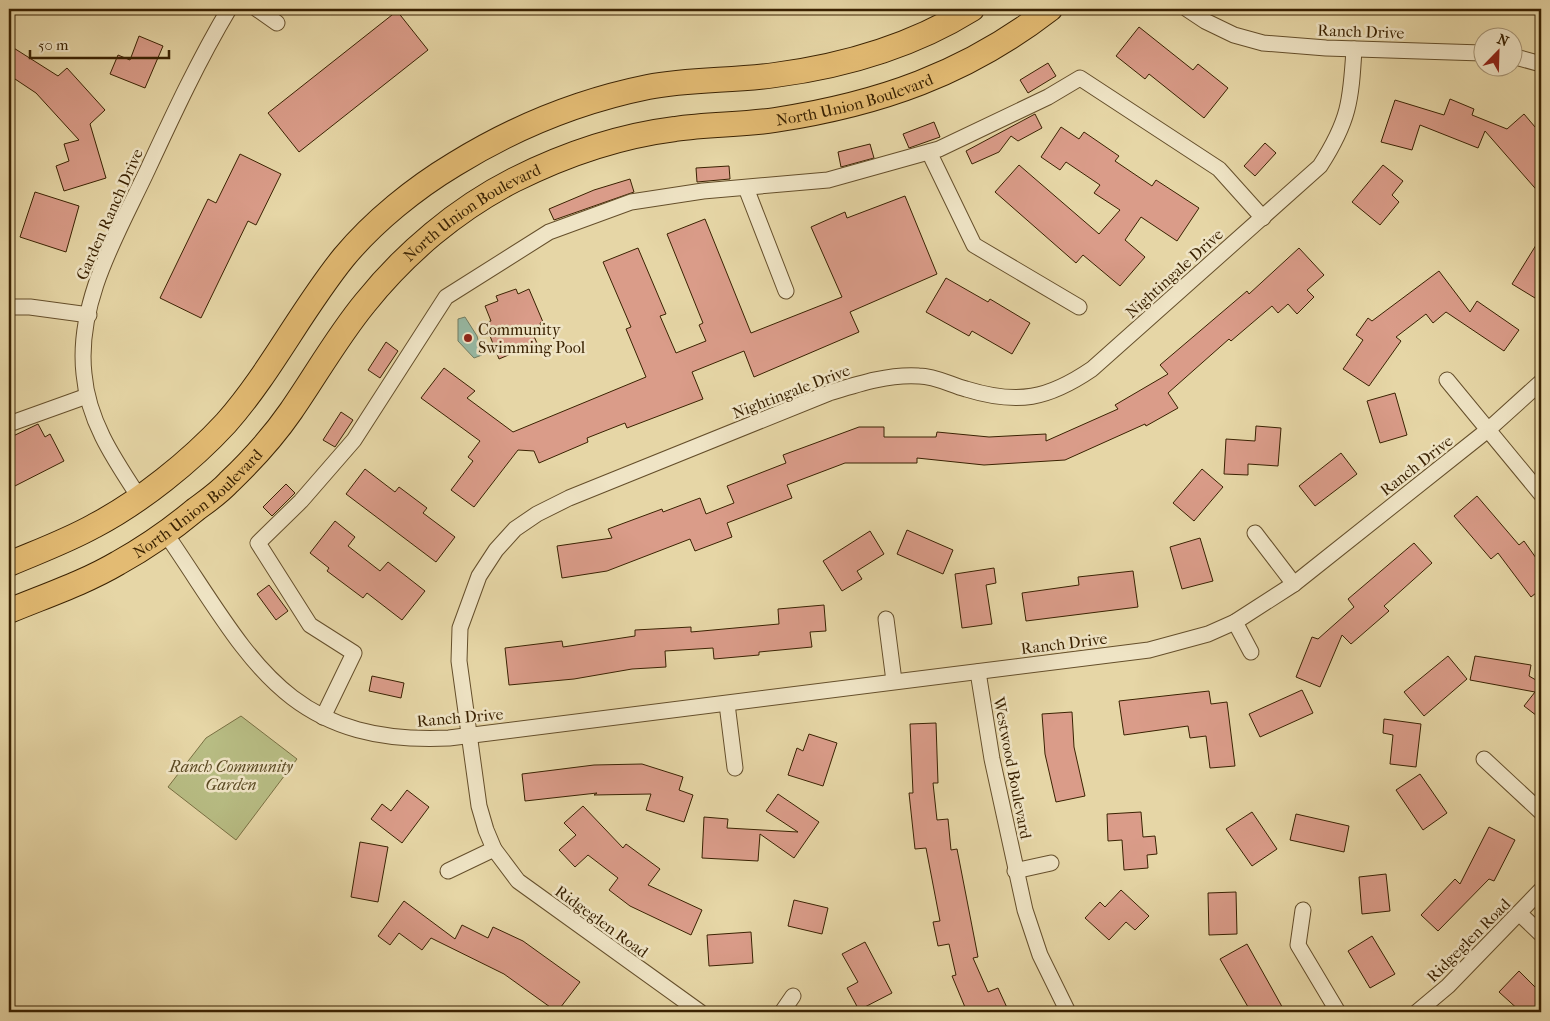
<svg xmlns="http://www.w3.org/2000/svg" width="1550" height="1021" viewBox="0 0 1550 1021" font-family="'IM FELL French Canon',serif">
<style>
.green{fill:#b8bd84;stroke:#797043}
.water{fill:#97b9a4;stroke:#727d63}
.building{fill:#da9c89;stroke:#3a2202}
.lines{fill:none;stroke-linecap:round;stroke-linejoin:round}
.street-casing{stroke:#654f2b;stroke-width:17}
.primary-casing{stroke:#3a2202;stroke-width:26}
.street{stroke:#efe4c5;stroke-width:15}
.primary{stroke:#e3bb73;stroke-width:24}
.poi-dot{fill:#8f2418;stroke:#efe4c5;stroke-width:2}
.labels{text-anchor:middle;stroke-width:5;stroke-linejoin:round;paint-order:stroke}
.street-label{font-size:16px;fill:#3a2202;stroke:#efe4c5}
.poi-label{font-size:16px;fill:#3a2202;stroke:#efe4c5;text-anchor:start}
.park-label{font-size:16px;font-style:italic;fill:#5a4922;stroke:#efe4c5}
</style>
<rect width="100%" height="100%" fill="#e6d6a6"/>
<filter id="stains"><feTurbulence type="fractalNoise" baseFrequency=".004" numOctaves="4"/><feColorMatrix values="0 0 0 0 .2 0 0 0 0 .09 0 0 0 0 .02 0 0 0 .5 -.17"/></filter>
<radialGradient id="worn" r=".72"><stop offset=".6" stop-color="#630" stop-opacity="0"/><stop offset="1" stop-color="#630" stop-opacity=".3"/></radialGradient>
<!-- green -->
<polygon class="green" points="241,716 297,759 236,840 168,787 206,738"/>
<!-- water -->
<polygon class="water" points="465,317 477,336 482,355 474,358 458,341 458,319"/>
<!-- building -->
<g class="building">
<polygon points="397,11 428,50 299,152 268,113"/>
<polygon points="1139,27 1193,70 1198,64 1228,88 1204,118 1149,74 1145,79 1116,56"/>
<polygon points="139,36 163,46 145,88 110,74 118,55 130,60"/>
<polygon points="9,45 58,76 67,68 105,110 90,124 106,178 64,191 56,166 69,161 64,144 79,140 36,93 9,75"/>
<polygon points="1048,63 1056,76 1028,93 1020,80"/>
<polygon points="1450,99 1474,109 1472,115 1507,129 1524,114 1541,134 1541,195 1485,131 1478,148 1420,125 1412,150 1381,142 1395,100 1444,115"/>
<polygon points="1035,114 1042,128 1018,141 1011,136 999,152 972,164 966,151"/>
<polygon points="934,122 940,137 909,148 903,134"/>
<polygon points="1061,127 1079,139 1084,132 1119,156 1115,161 1152,186 1156,180 1199,208 1177,241 1141,217 1125,240 1145,257 1120,286 1083,255 1076,263 995,192 1019,165 1099,234 1120,210 1094,193 1100,185 1066,162 1060,170 1041,157"/>
<polygon points="1265,143 1276,153 1255,176 1244,166"/>
<polygon points="870,144 874,158 841,167 838,152"/>
<polygon points="240,154 281,174 256,225 248,221 201,318 160,298 208,199 216,203"/>
<polygon points="1383,165 1403,181 1392,195 1399,202 1380,225 1352,202"/>
<polygon points="729,166 730,179 697,182 696,168"/>
<polygon points="630,179 634,192 554,220 549,209 594,190"/>
<polygon points="35,192 79,206 66,252 20,237"/>
<polygon points="905,196 937,274 850,312 859,332 754,377 744,351 692,372 703,399 627,428 625,423 587,438 588,442 539,463 534,451 518,450 474,507 451,490 473,461 468,457 480,441 421,398 444,368 475,391 467,398 513,432 646,377 626,329 631,327 603,262 638,248 666,314 660,316 676,353 706,341 699,325 703,323 667,234 705,219 751,333 842,297 811,227 845,212 847,218"/>
<polygon points="1541,237 1541,288 1535,298 1512,284"/>
<polygon points="1299,248 1324,275 1307,290 1314,297 1297,314 1288,304 1278,313 1272,306 1231,341 1229,339 1168,393 1178,408 1146,426 1145,424 1065,460 984,465 917,458 917,463 845,463 787,485 792,498 727,523 732,537 695,551 690,539 607,571 562,578 557,546 612,538 608,529 662,509 663,512 700,498 706,514 734,503 727,486 786,463 783,455 859,427 884,427 884,437 936,437 937,432 989,437 1046,434 1046,441 1118,409 1115,405 1168,374 1160,365 1247,291 1249,294"/>
<polygon points="1439,271 1470,312 1477,301 1519,330 1504,351 1446,312 1433,323 1426,314 1396,337 1401,341 1369,386 1343,369 1363,340 1356,335 1368,318 1372,321"/>
<polygon points="946,278 988,302 990,299 1030,323 1012,354 972,331 969,336 926,312"/>
<polygon points="516,289 518,294 529,289 543,322 540,323 542,328 532,332 537,343 499,359 490,336 493,335 487,322 491,321 485,306 498,301 496,296"/>
<polygon points="386,342 398,351 380,378 368,370"/>
<polygon points="1395,393 1407,435 1380,443 1367,401"/>
<polygon points="341,412 353,420 335,447 323,440"/>
<polygon points="38,424 45,437 50,434 64,461 9,489 9,438"/>
<polygon points="1256,426 1281,428 1278,466 1248,464 1248,475 1224,474 1226,439 1255,441"/>
<polygon points="1341,453 1357,474 1315,506 1299,486"/>
<polygon points="365,469 395,492 399,487 427,508 423,513 455,537 436,562 346,494"/>
<polygon points="1202,469 1223,487 1194,521 1173,503"/>
<polygon points="286,484 295,493 272,516 263,507"/>
<polygon points="1477,496 1519,545 1524,541 1541,565 1541,589 1531,597 1498,553 1491,559 1454,516"/>
<polygon points="335,521 355,537 348,546 380,571 388,562 425,591 402,620 367,593 363,598 327,571 329,568 310,553"/>
<polygon points="907,530 953,550 943,574 897,554"/>
<polygon points="870,531 884,554 857,571 862,579 842,591 823,561"/>
<polygon points="1200,538 1213,581 1182,589 1170,547"/>
<polygon points="1414,543 1432,563 1384,606 1389,611 1351,644 1342,635 1320,687 1296,677 1312,637 1318,639 1354,607 1348,599"/>
<polygon points="994,568 996,583 986,585 992,624 962,628 955,574"/>
<polygon points="1133,571 1138,607 1026,621 1022,593 1079,585 1078,577"/>
<polygon points="269,585 288,611 276,620 257,594"/>
<polygon points="824,605 826,631 810,632 812,647 759,652 759,655 714,659 713,648 665,651 666,667 632,669 574,679 509,685 505,648 562,641 563,647 635,636 635,630 691,627 691,632 779,624 778,609"/>
<polygon points="1448,656 1467,679 1424,716 1404,692"/>
<polygon points="1475,656 1531,665 1529,676 1541,683 1541,719 1524,706 1535,692 1470,680"/>
<polygon points="372,676 404,683 401,698 369,691"/>
<polygon points="1302,690 1313,713 1260,737 1249,714"/>
<polygon points="1209,691 1211,704 1227,702 1235,766 1210,768 1206,736 1190,738 1188,726 1124,735 1119,701"/>
<polygon points="1072,712 1074,747 1085,796 1056,802 1045,754 1042,714"/>
<polygon points="1384,719 1421,724 1416,767 1390,764 1393,735 1383,733"/>
<polygon points="936,723 938,783 933,783 937,820 948,819 951,850 957,849 978,957 973,958 988,992 998,988 1009,1012 967,1012 952,976 956,975 949,944 938,946 933,922 940,921 926,848 915,849 909,793 913,793 910,724"/>
<polygon points="809,734 837,743 823,786 788,775 797,748 803,751"/>
<polygon points="642,764 683,777 679,790 693,795 684,822 646,810 651,794 594,795 597,793 525,801 522,774 594,765"/>
<polygon points="1420,774 1447,813 1423,830 1396,790"/>
<polygon points="407,790 429,807 402,843 371,819 382,804 391,811"/>
<polygon points="778,794 819,822 794,858 760,834 758,861 702,858 704,817 728,819 727,828 798,832 766,811"/>
<polygon points="583,806 623,848 626,844 660,869 648,885 702,910 691,935 630,906 609,890 618,878 588,855 575,867 559,850 576,835 564,823"/>
<polygon points="1141,812 1143,837 1155,836 1157,854 1147,855 1148,868 1124,870 1122,840 1108,841 1107,814"/>
<polygon points="1252,812 1277,849 1252,866 1226,829"/>
<polygon points="1296,814 1349,826 1344,852 1290,840"/>
<polygon points="1489,827 1515,840 1494,881 1489,879 1438,931 1421,915 1455,879 1460,884"/>
<polygon points="360,842 388,847 378,902 351,897"/>
<polygon points="1386,874 1390,911 1362,914 1359,877"/>
<polygon points="1121,890 1149,916 1135,930 1126,922 1109,940 1085,918 1100,902 1105,907"/>
<polygon points="1236,892 1237,934 1209,935 1208,893"/>
<polygon points="794,900 828,908 822,934 788,926"/>
<polygon points="404,901 455,939 462,925 488,938 493,927 523,941 580,982 557,1012 504,974 431,938 422,950 399,933 390,945 378,936"/>
<polygon points="751,932 753,963 709,966 707,935"/>
<polygon points="1372,936 1395,974 1370,988 1348,951"/>
<polygon points="865,942 892,993 859,1010 847,988 858,982 842,954"/>
<polygon points="1247,944 1285,1012 1251,1012 1220,959"/>
<polygon points="1519,971 1541,993 1541,1000 1530,1012 1521,1012 1499,992"/>
</g>
<g class="lines">
<!-- street casing -->
<g class="street-casing">
<g id="street">
<polyline points="257,9 277,23"/>
<polyline points="1187,9 1205,21 1234,35 1263,43 1326,48 1482,53"/>
<polyline points="1512,56 1541,64"/>
<polyline points="929,152 974,245 1079,307"/>
<polyline points="746,188 786,291"/>
<polyline points="9,307 30,307 89,315"/>
<polyline points="1447,380 1541,494"/>
<polyline points="9,424 87,396"/>
<path d="M139,497C114,459 88,421 84,374C76,302 118,233 147,171C173,115 198,61 229,9"/>
<polyline points="1255,533 1294,584"/>
<path d="M166,534C248,653 283,746 449,738L1149,650L1208,634L1235,622L1294,584L1489,429L1541,382"/>
<polyline points="886,619 894,681"/>
<polyline points="1235,622 1251,652"/>
<polyline points="978,672 992,759 1025,910 1040,955 1068,1012"/>
<polyline points="727,704 735,768"/>
<polyline points="323,717 354,653 310,625 258,543 301,501 354,440 446,297 549,232 631,202 703,191 828,180 939,149 1048,97 1080,78 1219,169 1263,218"/>
<polyline points="1484,759 1541,812"/>
<polyline points="448,871 494,849"/>
<polyline points="1015,871 1051,863"/>
<polyline points="1303,910 1298,945 1338,1012"/>
<polyline points="1519,913 1541,934"/>
<path d="M700,1012L518,881L494,849L486,830L479,806L459,661L460,628L479,576L496,550L515,529L537,514L569,498L829,393C858,384 888,374 919,376C935,376 951,385 966,389C1018,405 1048,399 1092,369L1320,166C1349,121 1351,101 1354,49"/>
<polyline points="782,1012 793,996"/>
<polyline points="1417,1012 1448,986 1541,890"/>
</g>
</g>
<!-- primary casing -->
<g class="primary-casing">
<g id="primary">
<path d="M9,564C37,552 67,541 94,526C140,502 191,461 226,423C271,372 301,310 344,257C374,221 415,188 455,164C515,127 579,101 648,87C690,79 733,81 775,75C844,66 914,45 972,9"/>
<path id="s1" d="M9,611C45,596 84,583 118,563C145,548 171,530 195,510C207,501 219,493 229,482C251,461 273,437 291,411C316,375 337,337 365,303C405,253 457,209 514,180C564,155 619,136 675,129C708,124 742,125 775,120C879,104 966,74 1050,9"/>
</g>
</g>
<!-- street -->
<use href="#street" class="street"/>
<!-- primary -->
<use href="#primary" class="primary"/>
</g>
<!-- markers -->
<circle class="poi-dot" cx="468" cy="338" r="5"/>
<g class="labels">
<!-- street labels -->
<g class="street-label">
<text transform="translate(1361 31) rotate(2)" y="6">Ranch Drive</text>
<text dy="6" stroke="none"><textPath href="#s1" startOffset="1029">North Union Boulevard</textPath></text>
<text transform="translate(109 214) rotate(-66)" y="6">Garden Ranch Drive</text>
<text dy="6" stroke="none"><textPath href="#s1" startOffset="624">North Union Boulevard</textPath></text>
<text transform="translate(1174 273) rotate(-42)" y="6">Nightingale Drive</text>
<text transform="translate(791 391) rotate(-21)" y="6">Nightingale Drive</text>
<text transform="translate(1416 465) rotate(-38)" y="6">Ranch Drive</text>
<text dy="6" stroke="none"><textPath href="#s1" startOffset="219">North Union Boulevard</textPath></text>
<text transform="translate(1064 643) rotate(-7)" y="6">Ranch Drive</text>
<text transform="translate(460 717) rotate(-5)" y="6">Ranch Drive</text>
<text transform="translate(1013 768) rotate(79)" y="6">Westwood Boulevard</text>
<text transform="translate(602 921) rotate(36)" y="6">Ridgeglen Road</text>
<text transform="translate(1468 940) rotate(-45)" y="6">Ridgeglen Road</text>
</g>
<!-- poi labels -->
<g class="poi-label">
<text x="478" y="335">Community<tspan x="478" dy="18">Swimming Pool</tspan></text>
</g>
<!-- park labels -->
<g class="park-label">
<text x="231" y="772">Ranch Community<tspan x="231" dy="18">Garden</tspan></text>
</g>
</g>
<!-- margin -->
<rect width="1550" height="1021" fill="none" stroke="#e6d6a6" stroke-width="30"/>
<rect x="10" y="10" width="1530" height="1001" fill="none" stroke="#3a2202" stroke-width="2.5"/>
<rect x="15" y="15" width="1520" height="991" fill="none" stroke="#3a2202"/>
<!-- north arrow -->
<g transform="translate(1498 52) rotate(23)"><circle r="24" fill="#efe4c5" stroke="#a79677"/>
<path d="M0-4L9 19L0 12L-9 19Z" fill="#8f2418"/>
<text y="-8" font-size="14" font-weight="bold" text-anchor="middle" fill="#3a2202">N</text>
</g>
<!-- scale -->
<path d="M30 50v8h139v-8" fill="none" stroke="#3a2202" stroke-width="2.5"/>
<text x="38" y="50" font-size="15" fill="#3a2202" stroke="#efe4c5" stroke-width="4" paint-order="stroke">50 m</text>
<rect width="100%" height="100%" filter="url(#stains)"/>
<rect width="100%" height="100%" fill="url(#worn)"/>
</svg>
